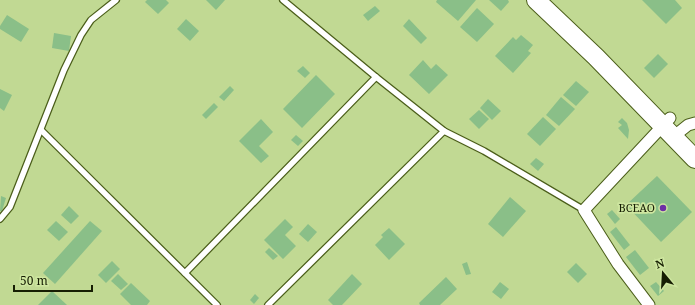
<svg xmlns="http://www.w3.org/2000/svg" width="695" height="305" viewBox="0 0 695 305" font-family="'Noto Serif',serif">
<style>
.building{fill:#8abf88}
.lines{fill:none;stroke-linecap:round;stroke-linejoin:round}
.service-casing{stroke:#4b5e1a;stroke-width:8}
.minor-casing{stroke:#4b5e1a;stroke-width:13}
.trunk-casing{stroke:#4b5e1a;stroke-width:20}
.service{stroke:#fff;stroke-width:5.5}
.minor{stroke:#fff;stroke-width:11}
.trunk{stroke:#fff;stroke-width:18}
.poi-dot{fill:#6d30a5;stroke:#cee6a0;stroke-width:1.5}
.labels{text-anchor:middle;stroke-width:3.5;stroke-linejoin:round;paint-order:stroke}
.poi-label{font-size:11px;fill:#161e03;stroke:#cee6a0;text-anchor:end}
</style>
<rect width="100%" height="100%" fill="#c1d993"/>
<!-- building -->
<g class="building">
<polygon points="147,0 166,0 169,3 158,14 145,2"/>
<polygon points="206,0 225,0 216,10"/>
<polygon points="437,0 476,0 458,21 436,2"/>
<polygon points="489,0 508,0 509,2 501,11"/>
<polygon points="642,0 675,0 682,8 666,24"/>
<polygon points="375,6 380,11 368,21 363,15"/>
<polygon points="477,8 494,24 477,42 460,27"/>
<polygon points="7,15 29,29 21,42 0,29 0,26"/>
<polygon points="186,19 199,31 190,41 177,29"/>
<polygon points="409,19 427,38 421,44 403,26"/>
<polygon points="54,33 71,36 69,51 52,48"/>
<polygon points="521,35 533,45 528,51 531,53 513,73 495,56 513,37 516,40"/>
<polygon points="658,54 668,64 654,78 644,68"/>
<polygon points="423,60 431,69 436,64 448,75 429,94 409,75"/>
<polygon points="303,66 310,73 305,78 297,71"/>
<polygon points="316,75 335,94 302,128 283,109"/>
<polygon points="576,81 589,92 576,106 563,95"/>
<polygon points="230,86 234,90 224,101 219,97"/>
<polygon points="0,89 12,95 4,111 0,108"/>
<polygon points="561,97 575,109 559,126 546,115"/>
<polygon points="488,99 501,111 492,120 480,108"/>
<polygon points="214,103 218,107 206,119 202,115"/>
<polygon points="479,110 489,119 479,129 469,119"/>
<polygon points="543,117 556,129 540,146 527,134"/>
<polygon points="622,118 627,123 629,130 628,139 618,128 622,125 618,122"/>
<polygon points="261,119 273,132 259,146 269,156 261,163 239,141"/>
<polygon points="296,135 303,141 298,146 291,140"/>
<polygon points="536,158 544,164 538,171 530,164"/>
<polygon points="657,176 692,212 661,242 626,205"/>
<polygon points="1,196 6,198 2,211 0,211"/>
<polygon points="510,197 526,211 503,237 488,224"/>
<polygon points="69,206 79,216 71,224 61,215"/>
<polygon points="612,210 620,219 615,224 607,214"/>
<polygon points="285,219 293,227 285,235 296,246 283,259 264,240"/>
<polygon points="56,221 68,232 59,241 47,230"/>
<polygon points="90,221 102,231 55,284 43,273"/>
<polygon points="308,224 317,232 308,242 299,234"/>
<polygon points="616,227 630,245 624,250 610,232"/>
<polygon points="389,228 405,244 389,260 375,245 383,237 381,235"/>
<polygon points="269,248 278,256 273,260 265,252"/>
<polygon points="635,250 649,268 640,275 626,257"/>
<polygon points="112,261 120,269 106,283 98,275"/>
<polygon points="467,262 471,274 466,275 462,264"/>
<polygon points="576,263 587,274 578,283 567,272"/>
<polygon points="118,274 128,284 121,290 111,281"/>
<polygon points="352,274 362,284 342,305 333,305 328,300"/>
<polygon points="446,277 457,289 440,305 420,305 419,303"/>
<polygon points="500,282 509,289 501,299 492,292"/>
<polygon points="656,282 664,291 658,296 650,286"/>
<polygon points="131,283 150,301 147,305 131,305 120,294"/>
<polygon points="52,291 67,305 38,305"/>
<polygon points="255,294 259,298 254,304 250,300"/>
</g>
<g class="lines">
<!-- service casing -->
<g class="service-casing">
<g id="service">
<polyline points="283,0 376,77 444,131 484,151 584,210"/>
<polyline points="41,130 217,305"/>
<polyline points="0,219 10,207 64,70 81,35 91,20 116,0"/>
<polyline points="185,273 376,77"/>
<polyline points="268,305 444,131"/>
</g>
</g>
<!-- minor casing -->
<g class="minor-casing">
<g id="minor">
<polyline points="673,137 688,125 695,123"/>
<polyline points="649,305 618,264 584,210 670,118"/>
</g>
</g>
<!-- trunk casing -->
<g class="trunk-casing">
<polyline id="trunk" points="536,0 596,57 695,159"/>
</g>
<!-- service -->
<use href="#service" class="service"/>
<!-- minor -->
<use href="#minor" class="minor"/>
<!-- trunk -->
<use href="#trunk" class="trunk"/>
</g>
<!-- markers -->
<circle class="poi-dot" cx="663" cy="208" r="4"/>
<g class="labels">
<!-- poi labels -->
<g class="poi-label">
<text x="655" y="212">BCEAO</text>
</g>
</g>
<!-- north arrow -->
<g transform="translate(663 273) rotate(342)" stroke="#cee6a0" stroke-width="3" paint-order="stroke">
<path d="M0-3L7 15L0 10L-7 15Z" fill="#161e03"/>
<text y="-6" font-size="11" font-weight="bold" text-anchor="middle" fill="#161e03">N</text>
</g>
<!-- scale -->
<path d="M14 285v6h78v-6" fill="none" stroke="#161e03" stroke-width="2"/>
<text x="20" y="285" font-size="12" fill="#161e03" stroke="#cee6a0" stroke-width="3" paint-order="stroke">50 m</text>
</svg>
